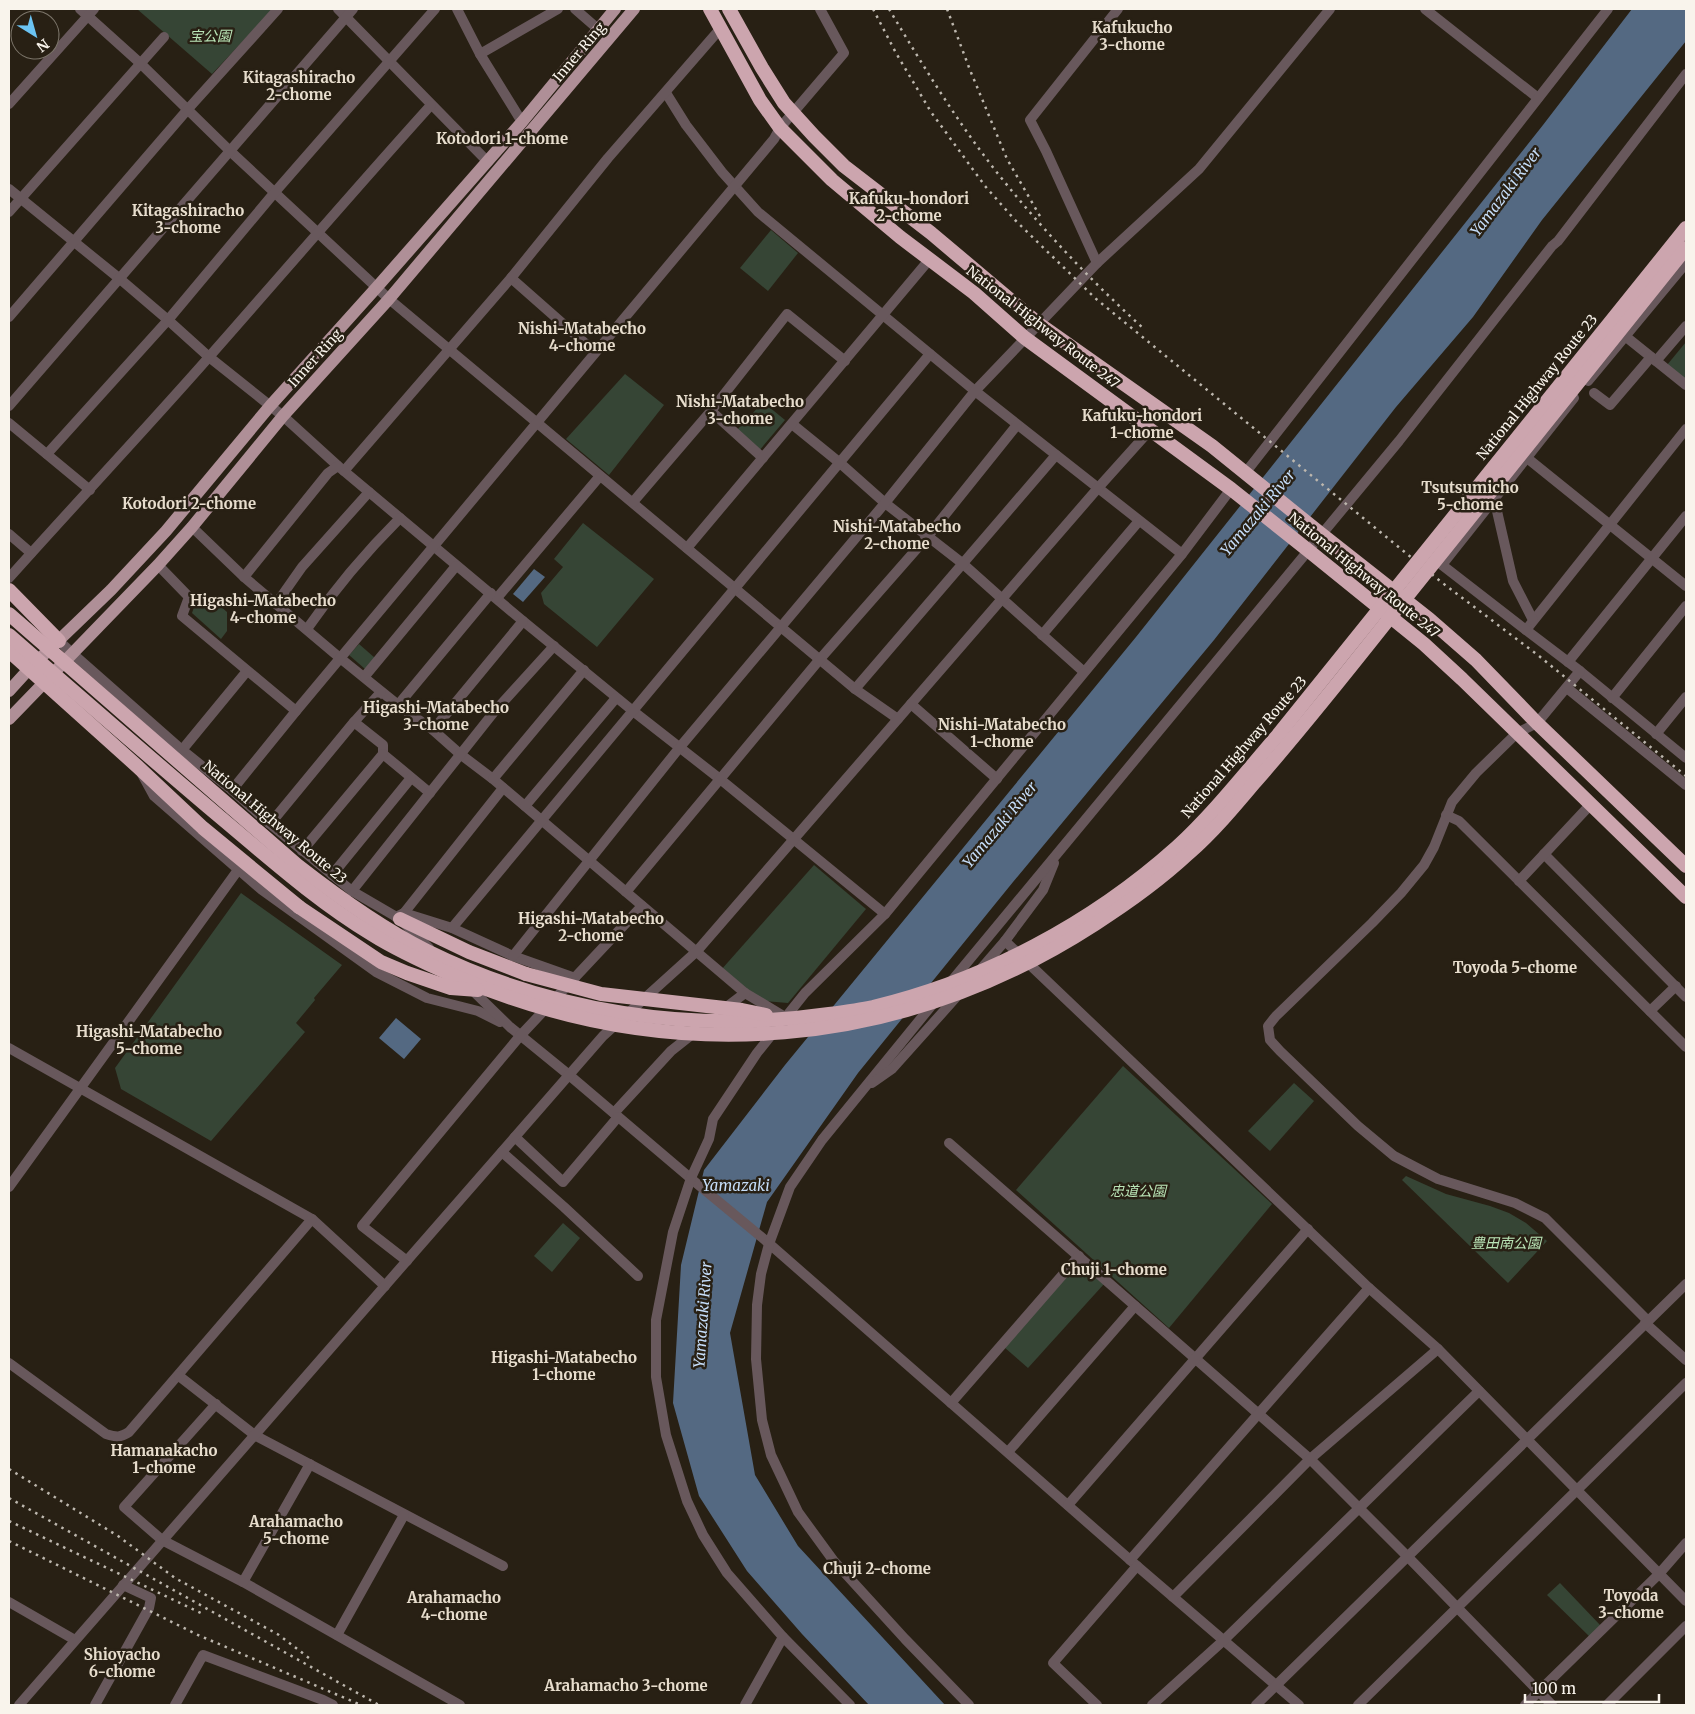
<svg xmlns="http://www.w3.org/2000/svg" width="1695" height="1714" viewBox="0 0 1695 1714" font-family="Merriweather,'Noto Sans JP',serif">
<style>
.green{fill:#364535}
.water{fill:#546982}
.lines{fill:none;stroke-linecap:round;stroke-linejoin:round}
.minor{stroke:#68585c;stroke-width:10}
.major{stroke:#af8f97;stroke-width:12}
.highway{stroke:#cca5ae;stroke-width:14}
.rail{stroke:#bdb7ae;stroke-width:2.5;stroke-dasharray:2.5 5;stroke-linecap:butt}
.highway-bridge{stroke:#cca5ae;stroke-width:14}
.labels{text-anchor:middle;stroke-width:5;stroke-linejoin:round;paint-order:stroke}
.park-label{font-size:14px;font-style:italic;fill:#bae5b7;stroke:#282014}
.street-label{font-size:14px;fill:#f9f4ec;stroke:#282014}
.neighbourhood-label{font-size:15px;font-weight:bold;fill:#e7ddcd;stroke:#282014}
.water-label{font-size:15px;font-style:italic;fill:#c6defa;stroke:#282014}
</style>
<rect width="100%" height="100%" fill="#282014"/>
<!-- green -->
<g class="green">
<polygon points="137,9 273,9 212,74"/>
<polygon points="771,230 798,253 768,291 740,268"/>
<polygon points="1686,342 1686,381 1667,365"/>
<polygon points="625,374 664,405 609,475 566,439"/>
<polygon points="763,402 785,420 758,452 736,431"/>
<polygon points="583,523 654,579 597,647 544,604 541,593 563,567 554,559"/>
<polygon points="205,593 227,612 227,631 221,639 192,613 197,599"/>
<polygon points="359,644 375,658 365,669 349,655"/>
<polygon points="814,865 866,909 788,1003 764,1001 721,970"/>
<polygon points="241,893 342,965 314,998 315,1000 296,1023 305,1032 211,1141 121,1089 115,1068"/>
<polygon points="1123,1066 1272,1204 1169,1328 1016,1190"/>
<polygon points="1294,1083 1314,1101 1270,1151 1248,1131"/>
<polygon points="1406,1176 1446,1194 1490,1206 1509,1213 1526,1223 1547,1241 1508,1283 1402,1180"/>
<polygon points="563,1223 580,1238 552,1272 534,1256"/>
<polygon points="1078,1261 1104,1284 1028,1368 1004,1347"/>
<polygon points="1560,1583 1601,1626 1590,1637 1547,1595"/>
</g>
<!-- water -->
<g class="water">
<polygon points="1632,9 1686,9 1686,41 1542,220 1473,317 1396,407 1214,640 1013,882 858,1073 767,1202 730,1333 755,1475 798,1546 945,1705 869,1705 802,1634 747,1571 699,1496 673,1403 681,1265 704,1170 785,1065 1136,637 1543,125"/>
<polygon points="534,569 545,577 523,602 513,594"/>
<polygon points="396,1018 421,1039 404,1059 379,1038"/>
</g>
<g class="lines">
<!-- minor -->
<g class="minor">
<polyline points="80,9 140,63 230,151 389,299 855,689 898,719"/>
<polyline points="338,9 488,162"/>
<polyline points="457,9 480,54 522,122"/>
<polyline points="575,9 598,29"/>
<polyline points="1425,9 1538,98"/>
<polyline points="480,54 558,9"/>
<polyline points="666,93 686,125 722,172 758,212 975,391 1182,554"/>
<polyline points="9,104 94,9"/>
<polyline points="9,189 120,279 168,320 209,357 283,416 338,466 523,621 633,711 720,779 885,914"/>
<polyline points="9,212 164,37"/>
<polyline points="1097,263 1199,169 1330,9"/>
<polyline points="511,278 595,352"/>
<polyline points="9,317 188,109 278,9"/>
<polyline points="1625,336 1686,385"/>
<polyline points="1656,361 1686,326"/>
<polyline points="1588,381 1686,263"/>
<polyline points="1594,393 1610,405 1651,357"/>
<polyline points="9,406 353,9"/>
<polyline points="711,411 763,458"/>
<polyline points="9,423 90,490"/>
<polyline points="792,424 840,463 885,503 962,563 1084,672"/>
<polyline points="1686,429 1526,630 1580,671 1686,758"/>
<polyline points="47,454 168,320 275,192 435,9"/>
<polyline points="1527,458 1686,586"/>
<polyline points="344,471 511,278 608,158 720,29"/>
<polyline points="1246,472 1608,9"/>
<polyline points="1494,498 1513,581 1533,620"/>
<polyline points="633,502 711,411 787,314 845,361"/>
<polyline points="192,527 244,577 340,658 398,705 433,730 460,754 493,779 745,993 785,1017"/>
<polyline points="9,534 31,553"/>
<polyline points="687,548 929,260"/>
<polyline points="158,565 189,597 182,616 296,711"/>
<polyline points="244,577 328,473 338,466"/>
<path d="M9,578C75,504 143,432 209,357C283,273 356,188 431,105"/>
<polyline points="497,598 600,476"/>
<polyline points="276,604 302,567 369,492"/>
<path d="M307,629C334,590 366,552 400,518"/>
<polyline points="1526,630 1442,565 1574,398"/>
<polyline points="1042,635 1139,521"/>
<polyline points="59,641 72,653 182,750 232,790 270,824 352,891 400,919 429,948"/>
<polyline points="1568,662 1686,516"/>
<polyline points="1580,671 1537,723 1517,733 1476,773 1452,802 1434,847 1424,865 1401,893 1372,923 1276,1016 1268,1026 1270,1040 1280,1051 1358,1126 1394,1156 1438,1179 1515,1203 1545,1218 1648,1321"/>
<polyline points="365,676 456,566"/>
<polyline points="1567,688 1686,785"/>
<polyline points="855,689 1056,455"/>
<polyline points="1612,698 1686,606"/>
<polyline points="911,704 997,779"/>
<polyline points="398,705 491,593"/>
<polyline points="354,722 383,745 383,754 430,793"/>
<polyline points="433,730 523,621"/>
<polyline points="1656,734 1686,697"/>
<polyline points="182,750 247,671"/>
<polyline points="142,774 154,796 262,890 376,972 427,998 478,1011 500,1022"/>
<polyline points="493,779 584,670"/>
<polyline points="232,790 296,711 774,139 780,128 844,53 820,9"/>
<polyline points="525,806 616,698"/>
<polyline points="1446,815 1459,821 1686,1047"/>
<polyline points="270,824 354,722 381,692"/>
<polyline points="302,851 383,754"/>
<polyline points="1544,854 1686,997"/>
<polyline points="332,875 411,778"/>
<polyline points="1519,881 1591,804"/>
<polyline points="352,891 494,712 554,646"/>
<polyline points="626,892 820,659 928,536 1017,425"/>
<polyline points="404,913 503,788"/>
<polyline points="396,917 404,913 452,928 513,956 575,978"/>
<polyline points="452,928 930,354"/>
<polyline points="1005,941 1369,1288 1438,1349 1686,1601"/>
<polyline points="513,956 680,747 885,503 975,391 1097,263 1046,151 1030,120 1118,9"/>
<polyline points="980,970 1005,941 1043,890 1054,863"/>
<polyline points="950,983 1399,441 1552,246 1558,241 1686,74"/>
<polyline points="470,988 510,1027 569,1075 695,1182 765,1240 1137,1566 1299,1705"/>
<polyline points="936,1000 822,1140 790,1187 769,1244 761,1274 757,1305 756,1359 762,1420 771,1455 798,1512 833,1560 905,1639 969,1705"/>
<polyline points="724,1009 745,993"/>
<polyline points="1650,1011 1676,986"/>
<polyline points="9,1048 312,1219 385,1286"/>
<polyline points="872,1083 892,1069 959,994"/>
<polyline points="614,1113 671,1051 695,1032"/>
<polyline points="515,1137 563,1182 618,1117"/>
<polyline points="949,1143 1310,1459 1408,1557 1552,1705"/>
<polyline points="502,1152 564,1207 638,1276"/>
<polyline points="9,1187 238,870"/>
<polyline points="407,1261 362,1226 520,1036 642,906"/>
<polyline points="1645,1323 1686,1360"/>
<path d="M9,1363L106,1434C116,1437 120,1438 129,1432L312,1219"/>
<polyline points="179,1376 256,1436 503,1566"/>
<polyline points="951,1403 1079,1256"/>
<polyline points="216,1404 124,1507 162,1540 243,1582 460,1705"/>
<polyline points="1008,1452 1135,1306"/>
<polyline points="1068,1505 1308,1229"/>
<polyline points="1130,1560 1369,1288"/>
<polyline points="243,1582 310,1464"/>
<polyline points="1173,1597 1310,1459 1438,1349"/>
<polyline points="9,1602 75,1640"/>
<polyline points="337,1635 404,1515"/>
<polyline points="19,1705 603,1036 697,951 1098,488 1151,429"/>
<polyline points="95,1705 149,1608 151,1598 123,1585"/>
<polyline points="175,1705 203,1655 323,1700 333,1705"/>
<polyline points="745,1705 783,1637"/>
<polyline points="850,1705 783,1637 727,1573 703,1535 687,1501 666,1435 656,1377 656,1320 673,1232 691,1178 709,1139 713,1119 757,1053 805,993 885,914 1182,554 1231,489"/>
<polyline points="1097,1705 1053,1663 1137,1566"/>
<polyline points="1152,1705 1224,1640 1479,1391"/>
<polyline points="1256,1705 1686,1284"/>
<polyline points="1358,1705 1686,1383"/>
<polyline points="1525,1705 1659,1574 1686,1543"/>
<polyline points="1607,1705 1686,1626"/>
</g>
<!-- major -->
<g class="major">
<polyline points="9,691 29,669 111,590 166,531 270,406 377,287 522,122 615,9"/>
<polyline points="9,719 158,565 192,527 283,416 389,299 634,9"/>
</g>
<!-- highway -->
<g class="highway">
<polyline points="710,9 760,100 780,128 832,180 900,237 974,293 1025,338 1231,489 1309,551 1424,644 1462,679 1686,897"/>
<polyline points="729,9 762,68 784,103 814,136 844,166 931,233 1039,324 1212,446 1321,534 1429,619 1476,660 1537,723 1686,866"/>
<polyline points="9,590 59,641"/>
<polyline points="9,651 138,767 203,828 299,907"/>
<polyline points="400,919 469,952 526,974"/>
</g>
<!-- rail -->
<g class="rail">
<polyline points="873,9 896,53 931,112 985,186 1015,220 1095,298 1440,581 1539,656 1686,776"/>
<path d="M889,9C922,64 956,120 995,170C1040,227 1089,279 1143,328"/>
<polyline points="947,9 970,70 1007,159 1041,218"/>
<polyline points="9,1469 118,1536 175,1578 279,1635 309,1658"/>
<polyline points="9,1498 379,1705"/>
<polyline points="9,1521 205,1615"/>
<polyline points="9,1541 198,1635 361,1705"/>
</g>
<!-- highway-bridge -->
<g class="highway-bridge">
<path d="M9,614L297,865C338,897 381,928 427,951C551,1012 692,1034 829,1014C844,1012 859,1010 873,1007C985,980 1091,924 1177,847C1214,813 1245,773 1278,735L1686,228"/>
<path d="M9,635C79,696 149,757 220,817C269,858 318,902 373,935C400,952 430,965 459,978C673,1069 900,1050 1095,924C1128,903 1160,880 1189,853C1213,832 1234,807 1255,782C1300,731 1342,678 1384,625C1485,499 1585,373 1686,248"/>
<polyline points="299,907 381,962 407,973 451,988 478,990"/>
<polyline points="526,974 601,994 742,1010 766,1015"/>
</g>
</g>
<g class="labels">
<!-- park labels -->
<g class="park-label">
<text x="210" y="41">宝公園</text>
<text x="1138" y="1196">忠道公園</text>
<text x="1506" y="1248">豊田南公園</text>
</g>
<!-- street labels -->
<g class="street-label">
<text transform="translate(579 52) rotate(-50)" y="5">Inner Ring</text>
<text transform="translate(1043 327) rotate(38)" y="5">National Highway Route 247</text>
<text transform="translate(315 358) rotate(-48)" y="5">Inner Ring</text>
<text transform="translate(1537 387) rotate(-51)" y="5">National Highway Route 23</text>
<text transform="translate(1364 575) rotate(39)" y="5">National Highway Route 247</text>
<text transform="translate(1244 747) rotate(-49)" y="5">National Highway Route 23</text>
<text transform="translate(275 822) rotate(40)" y="5">National Highway Route 23</text>
</g>
<!-- neighbourhood labels -->
<g class="neighbourhood-label">
<text x="1132" y="33">Kafukucho<tspan x="1132" dy="17">3-chome</tspan></text>
<text x="299" y="83">Kitagashiracho<tspan x="299" dy="17">2-chome</tspan></text>
<text x="502" y="144">Kotodori 1-chome</text>
<text x="909" y="204">Kafuku-hondori<tspan x="909" dy="17">2-chome</tspan></text>
<text x="188" y="216">Kitagashiracho<tspan x="188" dy="17">3-chome</tspan></text>
<text x="582" y="334">Nishi-Matabecho<tspan x="582" dy="17">4-chome</tspan></text>
<text x="740" y="407">Nishi-Matabecho<tspan x="740" dy="17">3-chome</tspan></text>
<text x="1142" y="421">Kafuku-hondori<tspan x="1142" dy="17">1-chome</tspan></text>
<text x="1470" y="493">Tsutsumicho<tspan x="1470" dy="17">5-chome</tspan></text>
<text x="189" y="509">Kotodori 2-chome</text>
<text x="897" y="532">Nishi-Matabecho<tspan x="897" dy="17">2-chome</tspan></text>
<text x="263" y="606">Higashi-Matabecho<tspan x="263" dy="17">4-chome</tspan></text>
<text x="436" y="713">Higashi-Matabecho<tspan x="436" dy="17">3-chome</tspan></text>
<text x="1002" y="730">Nishi-Matabecho<tspan x="1002" dy="17">1-chome</tspan></text>
<text x="591" y="924">Higashi-Matabecho<tspan x="591" dy="17">2-chome</tspan></text>
<text x="1515" y="973">Toyoda 5-chome</text>
<text x="149" y="1037">Higashi-Matabecho<tspan x="149" dy="17">5-chome</tspan></text>
<text x="1114" y="1275">Chuji 1-chome</text>
<text x="564" y="1363">Higashi-Matabecho<tspan x="564" dy="17">1-chome</tspan></text>
<text x="164" y="1456">Hamanakacho<tspan x="164" dy="17">1-chome</tspan></text>
<text x="296" y="1527">Arahamacho<tspan x="296" dy="17">5-chome</tspan></text>
<text x="877" y="1574">Chuji 2-chome</text>
<text x="1631" y="1601">Toyoda<tspan x="1631" dy="17">3-chome</tspan></text>
<text x="454" y="1603">Arahamacho<tspan x="454" dy="17">4-chome</tspan></text>
<text x="122" y="1660">Shioyacho<tspan x="122" dy="17">6-chome</tspan></text>
<text x="626" y="1691">Arahamacho 3-chome</text>
</g>
<!-- water labels -->
<g class="water-label">
<text transform="translate(1506 192) rotate(-53)" y="5">Yamazaki River</text>
<text transform="translate(1258 513) rotate(-50)" y="5">Yamazaki River</text>
<text transform="translate(1000 825) rotate(-50)" y="5">Yamazaki River</text>
<text x="736" y="1191">Yamazaki</text>
<text transform="translate(703 1315) rotate(-86)" y="5">Yamazaki River</text>
</g>
</g>
<!-- border -->
<rect width="1695" height="1714" fill="none" stroke="#f9f4ec" stroke-width="20"/>
<!-- north arrow -->
<g transform="translate(35 35) rotate(143)"><circle r="24" fill="#282014" stroke="#7c756a"/>
<path d="M0-4L9 19L0 12L-9 19Z" fill="#6bc3f2"/>
<text y="-8" font-size="14" font-weight="bold" text-anchor="middle" fill="#f9f4ec">N</text>
</g>
<!-- scale -->
<path d="M1525 1694v8h134v-8" fill="none" stroke="#f9f4ec" stroke-width="2.5"/>
<text x="1532" y="1694" font-size="15" fill="#f9f4ec" stroke="#282014" stroke-width="4" paint-order="stroke">100 m</text>
</svg>
